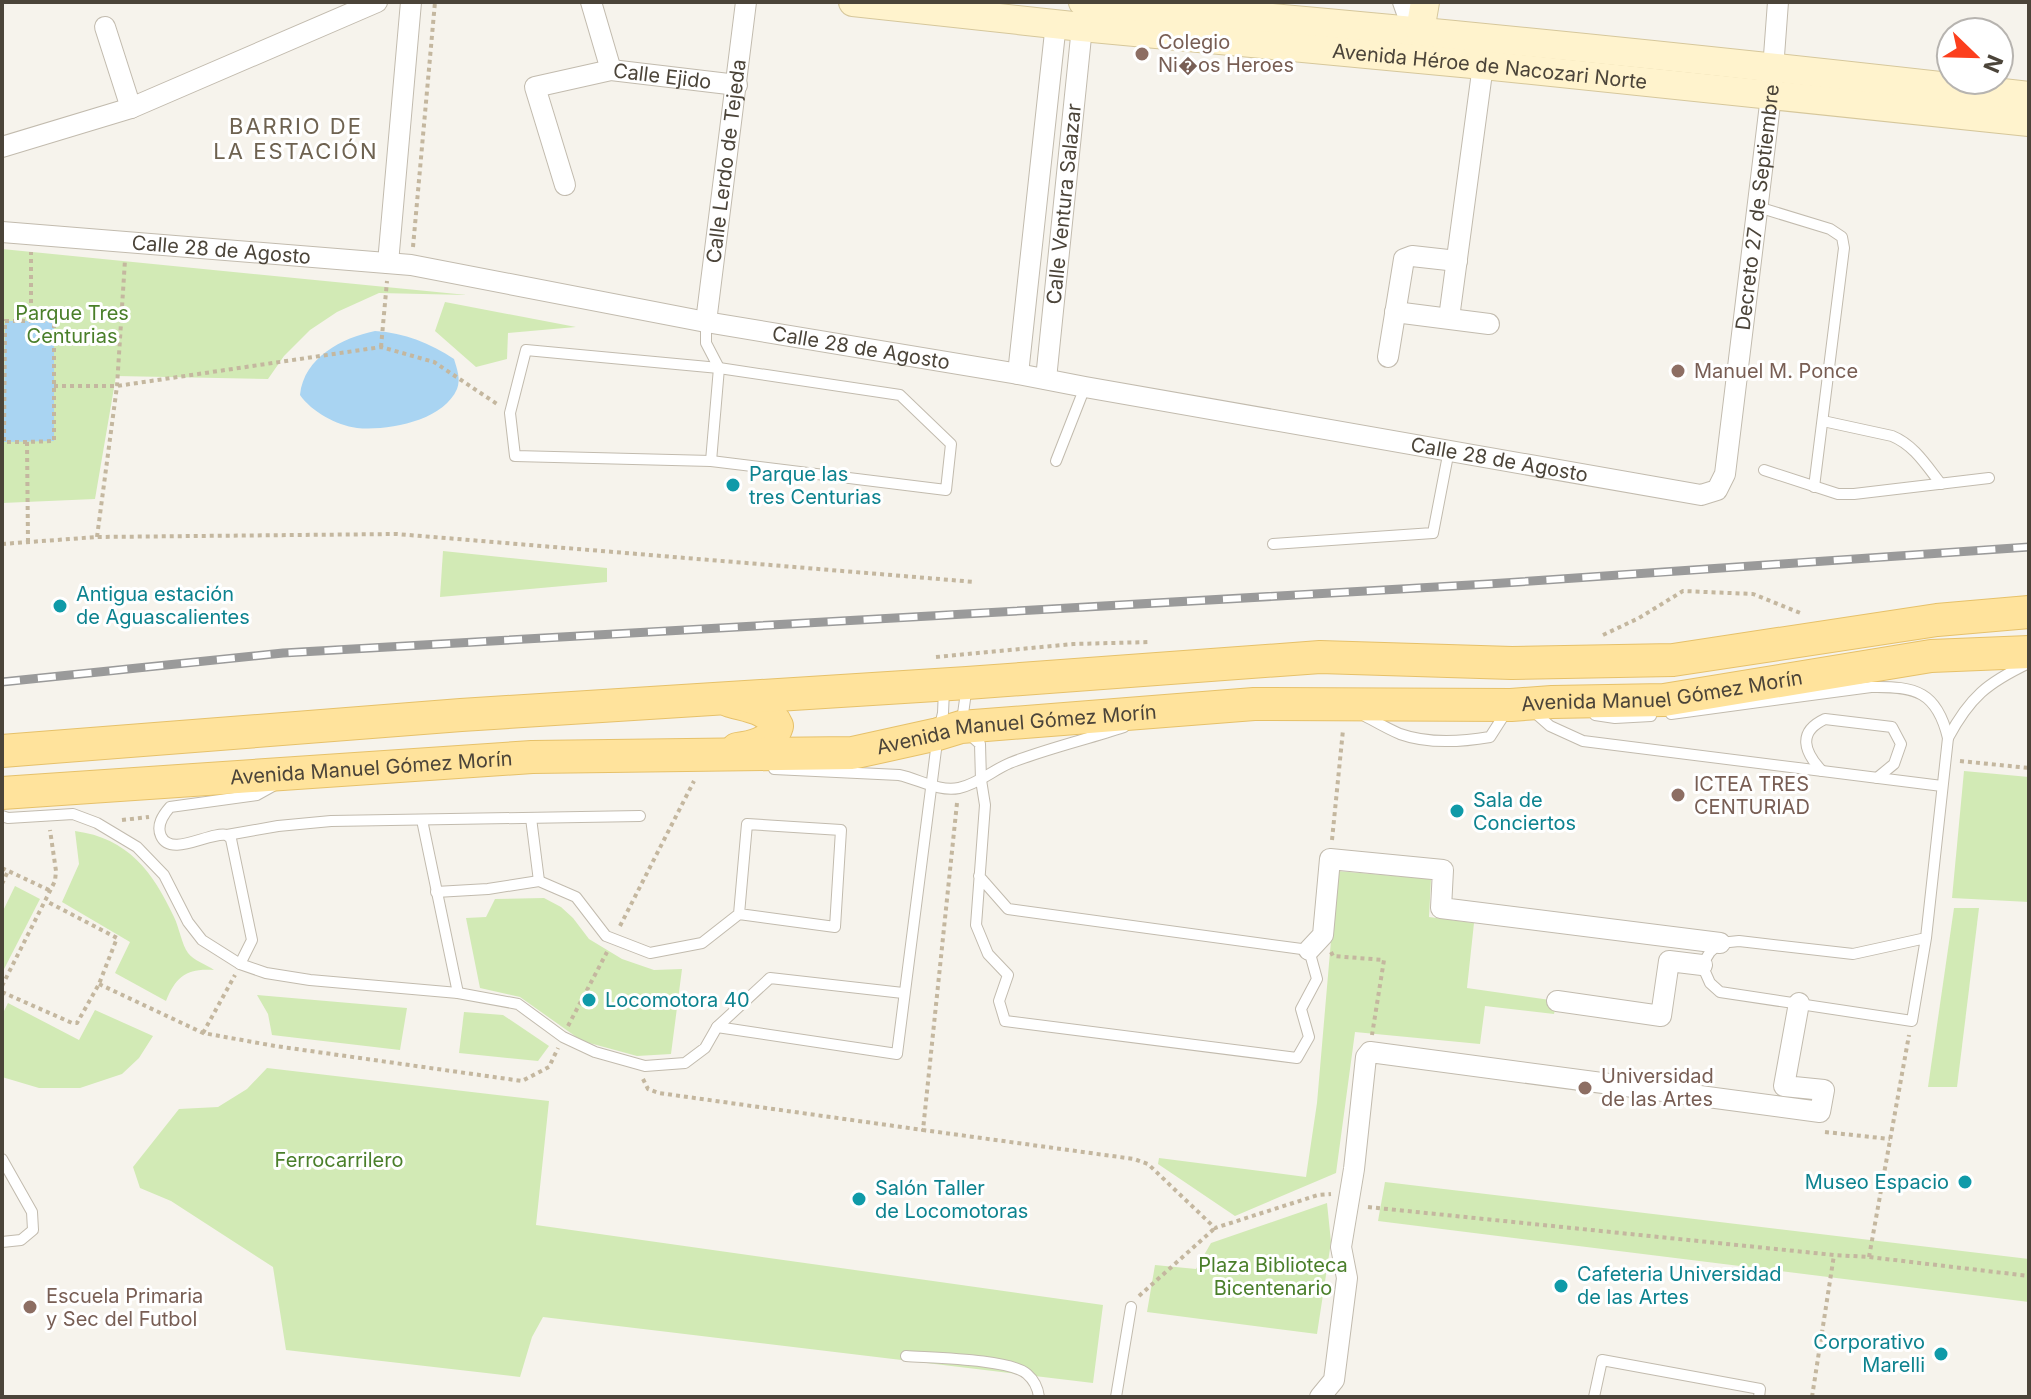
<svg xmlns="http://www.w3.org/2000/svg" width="2031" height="1399" viewBox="0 0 2031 1399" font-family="Inter,sans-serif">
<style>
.green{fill:#d2eab5}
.water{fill:#a9d4f2}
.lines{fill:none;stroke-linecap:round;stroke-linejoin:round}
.lane-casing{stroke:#c2bbae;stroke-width:12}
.street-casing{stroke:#c2bbae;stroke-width:22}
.secondary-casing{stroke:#d6c79b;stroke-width:30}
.primary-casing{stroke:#e6c16a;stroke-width:34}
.path{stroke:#c4b79f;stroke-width:4;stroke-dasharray:4 4;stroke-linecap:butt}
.lane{stroke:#fff;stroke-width:10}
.street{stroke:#fff;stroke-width:20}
.secondary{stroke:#fff3cd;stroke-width:28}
.primary{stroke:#ffe39c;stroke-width:32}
.rail-casing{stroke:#9a9a9a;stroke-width:9}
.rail{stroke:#fff;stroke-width:6;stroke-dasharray:18;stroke-linecap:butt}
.education-dot{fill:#8d6e63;stroke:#fff;stroke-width:3}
.culture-dot{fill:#0f9aa8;stroke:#fff;stroke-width:3}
.labels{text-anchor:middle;stroke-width:6;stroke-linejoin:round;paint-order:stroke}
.education-label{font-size:20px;fill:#785e54;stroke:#fff;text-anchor:start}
.street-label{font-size:20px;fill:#4b4439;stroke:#fff}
.park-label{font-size:20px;fill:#4a7f2a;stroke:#fff}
.culture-label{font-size:20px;fill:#0d838f;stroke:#fff;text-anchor:start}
.neighbourhood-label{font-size:22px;letter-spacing:2px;fill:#6e6250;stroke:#fff}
</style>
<rect width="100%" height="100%" fill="#f6f3ec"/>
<!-- green -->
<g class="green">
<polygon points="2,249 467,295 379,293 337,312 310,330 284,356 268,379 116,376 95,499 2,503"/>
<polygon points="445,302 576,327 508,333 507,359 476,367 435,331"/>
<polygon points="443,551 607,568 607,582 440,597"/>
<polygon points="1964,771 2029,777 2029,902 1952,898"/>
<path d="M75,831C128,838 153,872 174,917C179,927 182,945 188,953C193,960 207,965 214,970C187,968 176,976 166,1001L115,973L130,942L62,902L79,864Z"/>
<polygon points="1337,871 1431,879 1429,917 1474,923 1467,988 1557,1001 1554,1014 1485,1006 1480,1044 1355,1032 1336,1173 1235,1216 1158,1164 1159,1158 1306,1177 1317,1103"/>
<polygon points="15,886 40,899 2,973 2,913"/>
<polygon points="544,898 561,907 573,918 589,939 622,959 654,970 682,969 671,1054 637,1056 582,1041 520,997 480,988 466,918 486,917 495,899"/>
<polygon points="1954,908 1979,908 1957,1087 1928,1087"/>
<polygon points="257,995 407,1008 400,1050 272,1035 268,1014"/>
<polygon points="8,1003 79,1040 95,1010 153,1036 139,1058 122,1074 80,1088 39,1088 2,1077 2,1015"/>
<polygon points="464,1012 503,1015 549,1046 538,1061 459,1053"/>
<polygon points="267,1068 549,1101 536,1225 1103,1305 1093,1383 543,1317 532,1337 520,1377 286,1350 273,1267 171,1201 140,1188 133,1167 179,1109 218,1107 247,1089"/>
<polygon points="1385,1182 2029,1259 2029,1302 1378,1221"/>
<polygon points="1327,1203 1331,1242 1317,1334 1147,1312 1155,1265 1196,1269 1211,1243"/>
</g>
<!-- water -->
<g class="water">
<polygon points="5,321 54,321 54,441 4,442"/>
<path d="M375,331C405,333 430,343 454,359C457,369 461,379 457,389C443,421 388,431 357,428C336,425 312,412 300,395C304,357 342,338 375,331Z"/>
</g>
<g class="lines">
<!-- lane casing -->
<g class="lane-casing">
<g id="lane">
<polyline points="1758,207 1830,229 1842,237 1844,248 1814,487"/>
<polyline points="706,322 706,343 719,368 711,461"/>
<polygon points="526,350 719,368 900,395 951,444 946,490 711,461 515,456 510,413"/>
<path d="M1823,421L1892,436C1914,445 1926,465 1941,484"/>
<polyline points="1056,461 1085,387"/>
<polyline points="1764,470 1838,494 1854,494 1989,478"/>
<polyline points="1273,544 1433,533 1449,450"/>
<polyline points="1533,711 1550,726 1583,741 1942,786"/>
<path d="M1671,714L1871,687C1916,686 1937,692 1948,738L1926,938L1912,1021L1720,992L1710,983L1702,965L1710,952L1720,943L1739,941L1853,954L1926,938"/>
<polyline points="1595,715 1615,718 1651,716"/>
<path d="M1365,716C1376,722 1388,729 1400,734C1428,744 1461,742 1490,737L1506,712"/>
<polyline points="962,721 967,685"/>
<polyline points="969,734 980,744 981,780 985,805 976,925 988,954 1008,975 999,1001 1005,1021 1297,1058 1309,1037 1301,1009 1317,979 1309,950 1008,909 979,876"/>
<path d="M1948,738C1970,697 1987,683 2029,663"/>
<path d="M774,769L899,775C919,779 938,792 959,788C978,784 993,770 1010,763C1045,749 1088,739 1124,727"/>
<path d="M1822,771C1804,752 1797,732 1825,719L1892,727L1901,744L1894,764L1877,778"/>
<path d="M275,785L257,795L170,807C163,815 156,825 161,836C171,858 210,831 227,835L278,826L331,821L640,816"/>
<polyline points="2,816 8,818 73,814 97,823 137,847 164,875 188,922 202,940 240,964 266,973 310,980 458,993 518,1004 563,1037 595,1052 645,1066 685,1063 705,1048 717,1027 770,978 903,993"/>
<polyline points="531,818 539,881"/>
<polyline points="422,820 458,993"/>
<polyline points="227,835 231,839 252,940 240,964"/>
<polyline points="436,892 488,889 539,881 576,897 606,936 650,953 702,943 739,914 835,927 841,830 747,824 739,914"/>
<polyline points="717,1027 897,1054 938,734 943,713 944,690"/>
<polyline points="2,1159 32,1212 33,1230 21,1240 2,1242"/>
<path d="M906,1356C932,1358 1010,1359 1027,1374C1034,1380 1038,1389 1039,1397"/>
<polyline points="1116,1397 1131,1307"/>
<polyline points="1594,1397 1602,1360 1760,1389 1759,1397"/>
</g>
</g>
<!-- street casing -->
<g class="street-casing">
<g id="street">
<polyline points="591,2 611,70"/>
<polyline points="1403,2 1413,30"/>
<polyline points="105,27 131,108"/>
<polyline points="2,147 131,108 377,2"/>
<path id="s1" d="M565,185L535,87L611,70L737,85"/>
<path id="s2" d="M2,232L411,265L706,322L1018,374L1085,387L1701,495L1717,490L1725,474L1771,96L1778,2"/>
<polyline points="388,263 411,2"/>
<polyline points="1395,312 1489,324"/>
<polyline points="1449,318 1483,65"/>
<path id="s3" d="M706,322L746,2"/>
<polyline points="1388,357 1404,259 1412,256 1457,261"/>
<polyline points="1018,374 1056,23"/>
<path id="s4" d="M1046,379L1082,27"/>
<polyline points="1309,950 1323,935 1330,859 1443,870 1441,908 1720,943"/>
<polyline points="1557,1001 1661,1016 1669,961 1702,965"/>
<polyline points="1320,1397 1334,1380 1347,1278 1341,1247 1354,1169 1366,1057 1370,1052 1820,1112 1824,1090 1784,1086 1799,1003"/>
</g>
</g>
<!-- secondary casing -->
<g class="secondary-casing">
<g id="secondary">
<path id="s5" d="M853,2L1082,27L1483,65L2029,122"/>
<path d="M1083,2C1399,27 1714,60 2029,96"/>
<polyline points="1420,31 1425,2"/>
</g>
</g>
<!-- primary casing -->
<g class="primary-casing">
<g id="primary">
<path d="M730,701C747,706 770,708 777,726C772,743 753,747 737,749"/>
<polyline points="2,751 461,715 967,683 1320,657 1512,663 1673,660 1937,620 2029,612"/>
<path id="s6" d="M2,793L532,757L852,753L938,734L961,727L1254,704L1511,705L1552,702L1664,700L1931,656L2029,652"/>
</g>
</g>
<!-- path -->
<g class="path">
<polyline points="413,247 435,2"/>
<polyline points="381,347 387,281"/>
<polyline points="54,386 117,386 381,347 434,362 497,404"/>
<polyline points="27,442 4,442 5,321 31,321"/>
<polyline points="97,537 117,386 125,260"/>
<polyline points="28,542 27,442 54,441 54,321 31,321 31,252"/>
<polyline points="2,544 97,537 397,534 975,582"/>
<polyline points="1603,635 1639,618 1683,591 1753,594 1803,614"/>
<polyline points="936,657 1073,644 1150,642"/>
<polyline points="1960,761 2029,768"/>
<polyline points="957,803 923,1130 1134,1159 1148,1164 1215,1228 1318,1195 1331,1194"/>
<polyline points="122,820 149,817"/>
<polyline points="1332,840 1343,730"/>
<polyline points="2,868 51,891"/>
<polyline points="2,884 8,871"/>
<polyline points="620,926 694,781"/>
<polyline points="1331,952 1333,956 1384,960 1372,1035"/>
<polyline points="99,984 203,1033 275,1046 522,1081 549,1067 558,1048"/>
<polyline points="2,986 55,881 56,871 50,830"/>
<polyline points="2,992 72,1023 77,1023 99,984 117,938 46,901"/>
<polyline points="568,1026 607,952"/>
<polyline points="203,1033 235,975"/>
<polyline points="643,1079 648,1089 659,1093 923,1130"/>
<polyline points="1825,1132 1890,1139"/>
<polyline points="1368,1207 1834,1255 1869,1257 2029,1276"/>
<polyline points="1869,1257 1909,1035"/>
<polyline points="1139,1296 1215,1228"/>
<polyline points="1812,1397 1834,1255"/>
</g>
<!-- lane -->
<use href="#lane" class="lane"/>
<!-- street -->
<use href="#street" class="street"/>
<!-- secondary -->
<use href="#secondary" class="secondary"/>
<!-- primary -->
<use href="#primary" class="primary"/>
<!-- rail casing -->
<g class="rail-casing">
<polyline id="rail" points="2,682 283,653 1488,584 2029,547"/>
</g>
<!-- rail -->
<use href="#rail" class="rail"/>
</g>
<!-- markers -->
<g class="education-dot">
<circle cx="1142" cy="54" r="8"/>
<circle cx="1678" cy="371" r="8"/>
<circle cx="1678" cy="795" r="8"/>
<circle cx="1585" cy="1088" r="8"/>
<circle cx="30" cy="1307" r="8"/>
</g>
<g class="culture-dot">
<circle cx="733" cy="485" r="8"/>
<circle cx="60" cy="606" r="8"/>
<circle cx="1457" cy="811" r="8"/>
<circle cx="589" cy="1000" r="8"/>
<circle cx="1965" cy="1182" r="8"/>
<circle cx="859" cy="1199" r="8"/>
<circle cx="1561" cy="1286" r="8"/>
<circle cx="1941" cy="1354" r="8"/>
</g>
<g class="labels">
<!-- education labels -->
<g class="education-label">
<text x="1158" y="49">Colegio<tspan x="1158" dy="23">Ni�os Heroes</tspan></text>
<text x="1694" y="378">Manuel M. Ponce</text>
<text x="1694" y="791">ICTEA TRES<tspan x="1694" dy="23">CENTURIAD</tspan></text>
<text x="1601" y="1083">Universidad<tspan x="1601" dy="23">de las Artes</tspan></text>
<text x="46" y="1303">Escuela Primaria<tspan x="46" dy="23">y Sec del Futbol</tspan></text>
</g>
<!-- street labels -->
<g class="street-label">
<text dy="7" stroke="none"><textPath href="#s5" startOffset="640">Avenida Héroe de Nacozari Norte</textPath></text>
<text dy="7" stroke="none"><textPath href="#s1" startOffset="232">Calle Ejido</textPath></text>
<text dy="7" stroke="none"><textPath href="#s3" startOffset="162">Calle Lerdo de Tejeda</textPath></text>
<text dy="7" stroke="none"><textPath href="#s4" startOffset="176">Calle Ventura Salazar</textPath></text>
<text dy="7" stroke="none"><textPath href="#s2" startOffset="2024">Decreto 27 de Septiembre</textPath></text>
<text dy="7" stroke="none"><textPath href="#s2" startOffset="220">Calle 28 de Agosto</textPath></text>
<text dy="7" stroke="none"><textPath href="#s2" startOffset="868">Calle 28 de Agosto</textPath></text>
<text dy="7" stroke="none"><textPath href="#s2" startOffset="1516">Calle 28 de Agosto</textPath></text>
<text dy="7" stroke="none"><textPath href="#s6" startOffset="1666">Avenida Manuel Gómez Morín</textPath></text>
<text dy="7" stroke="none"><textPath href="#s6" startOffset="1018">Avenida Manuel Gómez Morín</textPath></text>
<text dy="7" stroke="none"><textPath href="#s6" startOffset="370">Avenida Manuel Gómez Morín</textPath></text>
</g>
<!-- park labels -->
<g class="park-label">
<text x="72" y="320">Parque Tres<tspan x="72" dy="23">Centurias</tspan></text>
<text x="339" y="1167">Ferrocarrilero</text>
<text x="1273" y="1272">Plaza Biblioteca<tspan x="1273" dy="23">Bicentenario</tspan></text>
</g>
<!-- culture labels -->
<g class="culture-label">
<text x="749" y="481">Parque las<tspan x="749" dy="23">tres Centurias</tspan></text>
<text x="76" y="601">Antigua estación<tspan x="76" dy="23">de Aguascalientes</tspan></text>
<text x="1473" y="807">Sala de<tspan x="1473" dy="23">Conciertos</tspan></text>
<text x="605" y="1007">Locomotora 40</text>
<text x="1949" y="1189" text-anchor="end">Museo Espacio</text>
<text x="875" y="1195">Salón Taller<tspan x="875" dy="23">de Locomotoras</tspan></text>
<text x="1577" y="1281">Cafeteria Universidad<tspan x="1577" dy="23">de las Artes</tspan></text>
<text x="1925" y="1349" text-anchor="end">Corporativo<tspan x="1925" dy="23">Marelli</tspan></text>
</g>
<!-- neighbourhood labels -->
<g class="neighbourhood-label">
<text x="296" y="134">BARRIO DE<tspan x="296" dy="25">LA ESTACIÓN</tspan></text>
</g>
</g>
<!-- border -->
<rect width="2031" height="1399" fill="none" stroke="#4b4439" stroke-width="8"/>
<!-- north arrow -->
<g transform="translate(1975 56) rotate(113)"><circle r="38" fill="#ffffff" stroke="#b7b4b0" stroke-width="2"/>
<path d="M0-6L14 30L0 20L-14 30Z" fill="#fc3f1d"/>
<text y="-12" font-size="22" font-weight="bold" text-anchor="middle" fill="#4b4439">N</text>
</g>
</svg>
